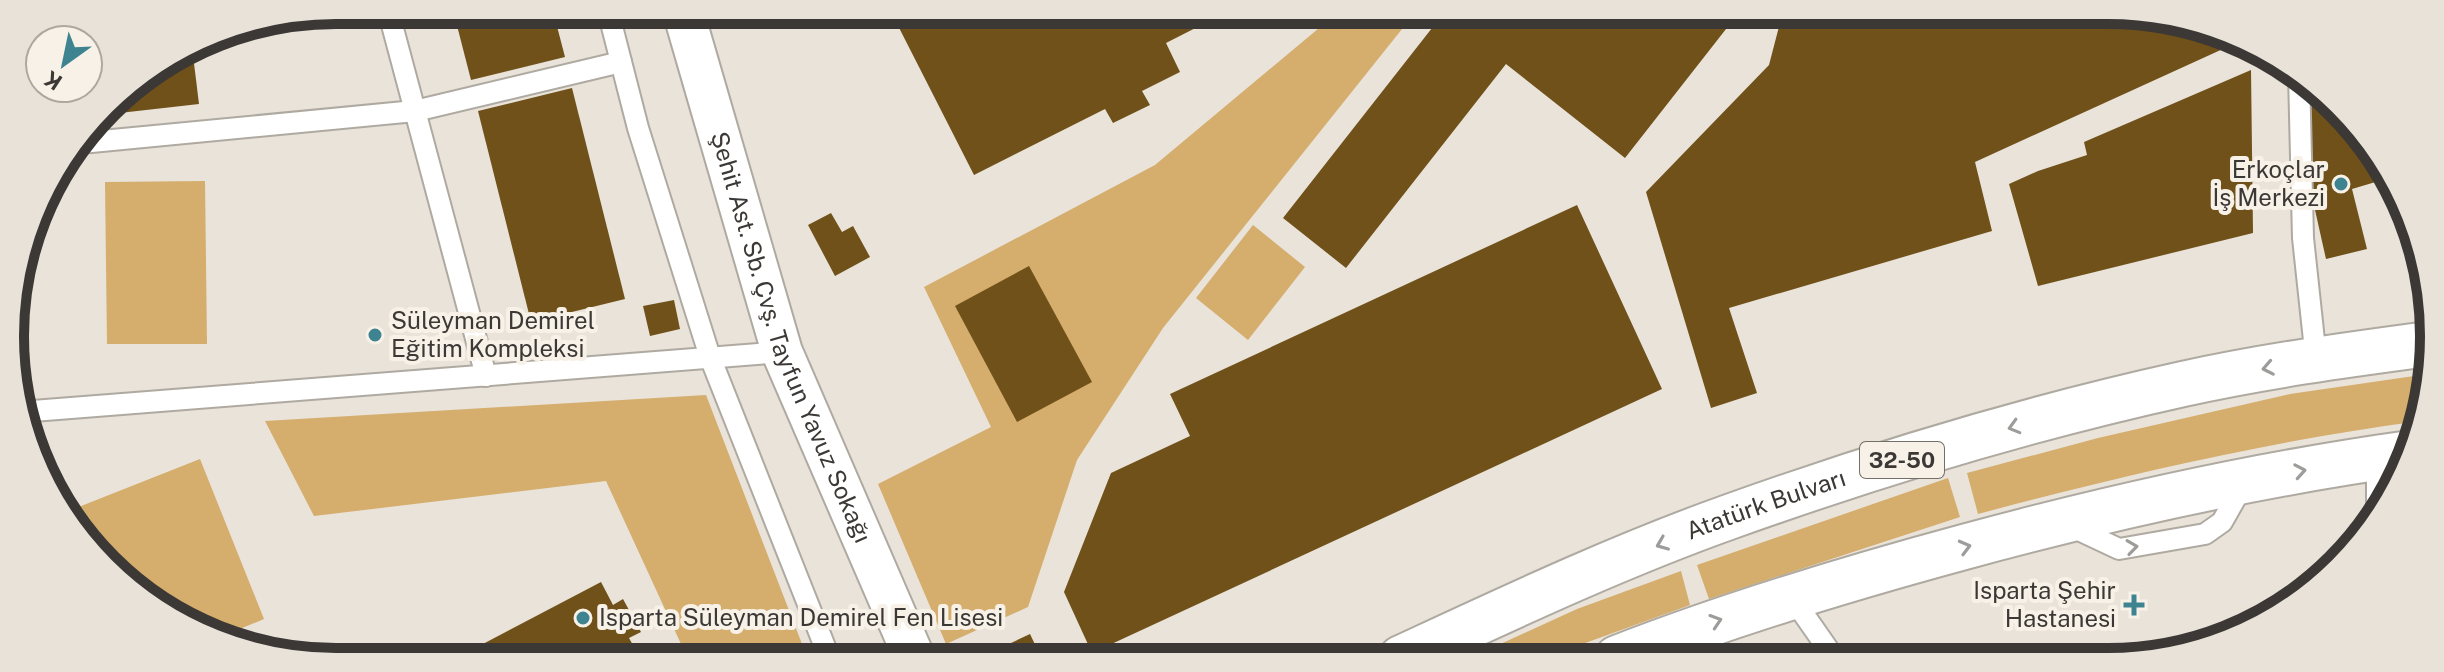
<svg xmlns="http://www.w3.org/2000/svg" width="2444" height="672" viewBox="0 0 2444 672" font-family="'Public Sans',sans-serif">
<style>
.green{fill:#d5ad6c}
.building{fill:#705119}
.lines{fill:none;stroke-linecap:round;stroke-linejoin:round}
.lane-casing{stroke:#afaaa1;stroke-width:24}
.street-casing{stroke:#afaaa1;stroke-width:44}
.primary-casing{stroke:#afaaa1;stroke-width:48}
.lane{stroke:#fff;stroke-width:20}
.street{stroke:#fff;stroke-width:40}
.primary{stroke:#fff;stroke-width:44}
.oneway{stroke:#9d9c9a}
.poi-dot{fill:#3e8390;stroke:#f7f1e7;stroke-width:3}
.labels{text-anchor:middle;stroke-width:8;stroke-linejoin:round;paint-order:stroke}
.shield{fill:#f7f1e7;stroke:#73706a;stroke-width:2}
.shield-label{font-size:22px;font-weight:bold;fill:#3b3835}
.poi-label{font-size:24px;fill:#3b3835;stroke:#f7f1e7;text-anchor:end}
.street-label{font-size:24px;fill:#3b3835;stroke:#f7f1e7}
.rim{fill:none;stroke:#3b3835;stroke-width:10}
</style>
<rect width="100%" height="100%" fill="#e9e3da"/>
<!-- green -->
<g class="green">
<polygon points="1337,13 1414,14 1163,328 1077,460 1028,607 946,644 878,484 991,427 924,287 1155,165"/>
<polygon points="205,181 207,344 107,344 105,182"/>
<polygon points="1253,225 1305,267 1248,340 1196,298"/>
<path d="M2428,374V399L2420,421C2270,441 2124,475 1978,514L1967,473L2098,438L2290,394Z"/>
<polygon points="706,395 807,657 687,657 606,481 314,516 265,421"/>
<polygon points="200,459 264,619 235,631 239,642 155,607 77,534 66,512"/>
<polygon points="1948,478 1960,517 1709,599 1697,565"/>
<polygon points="1681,571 1690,605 1544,658 1470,658 1577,609"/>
</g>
<!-- building -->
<g class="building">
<polygon points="453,10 553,11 565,57 471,80"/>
<polygon points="891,12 1105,13 1225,13 1166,43 1180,72 1142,91 1150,105 1113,123 1105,109 974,175"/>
<polygon points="1443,14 1458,14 1737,15 1625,158 1506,64 1346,268 1283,218"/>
<polygon points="1782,15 2171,16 2236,43 1975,162 1992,231 1729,308 1757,393 1711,408 1646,192 1769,65"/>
<polygon points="192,47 199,104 102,115 121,91"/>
<polygon points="2251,70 2253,233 2038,286 2009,184 2038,171 2087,155 2084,142"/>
<polygon points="572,88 625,299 531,322 478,111"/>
<polygon points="2325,101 2379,155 2389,178 2352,189 2367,249 2326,259 2313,201 2310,105"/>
<polygon points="1577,205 1662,389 1092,653 1064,592 1111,473 1190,436 1170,394"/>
<polygon points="831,213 842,232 853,226 870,257 835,276 808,225"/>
<polygon points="1029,266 1092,382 1017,422 955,306"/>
<polygon points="674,300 680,329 650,336 643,306"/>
<polygon points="601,582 613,605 623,599 641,632 629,638 639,656 460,656"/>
<polygon points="1030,634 1041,657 997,657 994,651"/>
</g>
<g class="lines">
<!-- lane casing -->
<g class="lane-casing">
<g id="lane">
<polyline points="388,10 486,376"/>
<polyline points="608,11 638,128 710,357 829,657"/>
<polyline points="2299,75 2303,238 2316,359"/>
<polyline points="81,143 415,111 621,62"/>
<polyline points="20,412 782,352"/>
<polyline points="2377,457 2377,513"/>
<polyline points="2068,525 2119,549 2205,534 2222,522 2243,485"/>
<polyline points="1791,596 1835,659"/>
</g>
</g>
<!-- street casing -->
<g class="street-casing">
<g id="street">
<path id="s1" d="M683,11L782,352L914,657"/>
</g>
</g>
<!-- primary casing -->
<g class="primary-casing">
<g id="primary">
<path id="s2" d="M1401,658C1509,608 1617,557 1729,517C1877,464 2029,418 2183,384C2264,366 2346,355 2428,344"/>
<path d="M1617,658C1730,614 1846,579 1964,547C2111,507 2259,474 2410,453"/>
</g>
</g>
<!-- lane -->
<use href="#lane" class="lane"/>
<!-- street -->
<use href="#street" class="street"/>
<!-- primary -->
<use href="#primary" class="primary"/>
</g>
<!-- one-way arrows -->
<defs><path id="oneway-chevron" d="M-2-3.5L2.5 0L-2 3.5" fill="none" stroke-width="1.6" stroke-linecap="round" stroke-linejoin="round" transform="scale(2)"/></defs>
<g class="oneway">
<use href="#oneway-chevron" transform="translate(2268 368) rotate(169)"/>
<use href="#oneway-chevron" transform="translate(2014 427) rotate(164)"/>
<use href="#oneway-chevron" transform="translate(2300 471) rotate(-10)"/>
<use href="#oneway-chevron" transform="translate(1662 544) rotate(158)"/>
<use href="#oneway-chevron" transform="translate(1965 547) rotate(-15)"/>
<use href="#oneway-chevron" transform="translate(2132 547) rotate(-8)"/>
<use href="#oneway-chevron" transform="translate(1716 621) rotate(-18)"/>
</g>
<!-- markers -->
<g class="poi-dot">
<circle cx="2341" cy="184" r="8"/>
<circle cx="375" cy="335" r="8"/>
<path d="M2130 593h8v8h8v8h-8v8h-8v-8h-8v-8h8z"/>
<circle cx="583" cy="618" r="8"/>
</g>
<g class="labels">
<!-- shield labels -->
<rect class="shield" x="1860" y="442" width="84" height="36" rx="6"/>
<g class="shield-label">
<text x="1902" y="468">32-50</text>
</g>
<!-- poi labels -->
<g class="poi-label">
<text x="2325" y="178">Erkoçlar<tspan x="2325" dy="28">İş Merkezi</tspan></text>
<text x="391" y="329" text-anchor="start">Süleyman Demirel<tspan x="391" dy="28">Eğitim Kompleksi</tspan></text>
<text x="2116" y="599">Isparta Şehir<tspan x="2116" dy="28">Hastanesi</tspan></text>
<text x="599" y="626" text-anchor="start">Isparta Süleyman Demirel Fen Lisesi</text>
</g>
<!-- street labels -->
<g class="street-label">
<text dy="8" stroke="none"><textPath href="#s1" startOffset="344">Şehit Ast. Sb. Çvş. Tayfun Yavuz Sokağı</textPath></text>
<text dy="8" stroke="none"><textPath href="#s2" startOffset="396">Atatürk Bulvarı</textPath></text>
</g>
</g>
<!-- crop -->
<path d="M0 0H2444V672H0ZM336 24H2108A312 312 0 0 1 2420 336V336A312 312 0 0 1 2108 648H336A312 312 0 0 1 24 336V336A312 312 0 0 1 336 24Z" fill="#e8e2d9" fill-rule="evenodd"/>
<path class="rim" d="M336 24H2108A312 312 0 0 1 2420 336V336A312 312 0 0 1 2108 648H336A312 312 0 0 1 24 336V336A312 312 0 0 1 336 24Z"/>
<!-- north arrow -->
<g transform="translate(64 64) rotate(213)"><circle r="38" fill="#f7f1e7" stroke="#aca7a0" stroke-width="2"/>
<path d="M0-6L14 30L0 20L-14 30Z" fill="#3e8390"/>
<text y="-12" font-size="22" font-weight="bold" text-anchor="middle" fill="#3b3835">K</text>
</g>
</svg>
